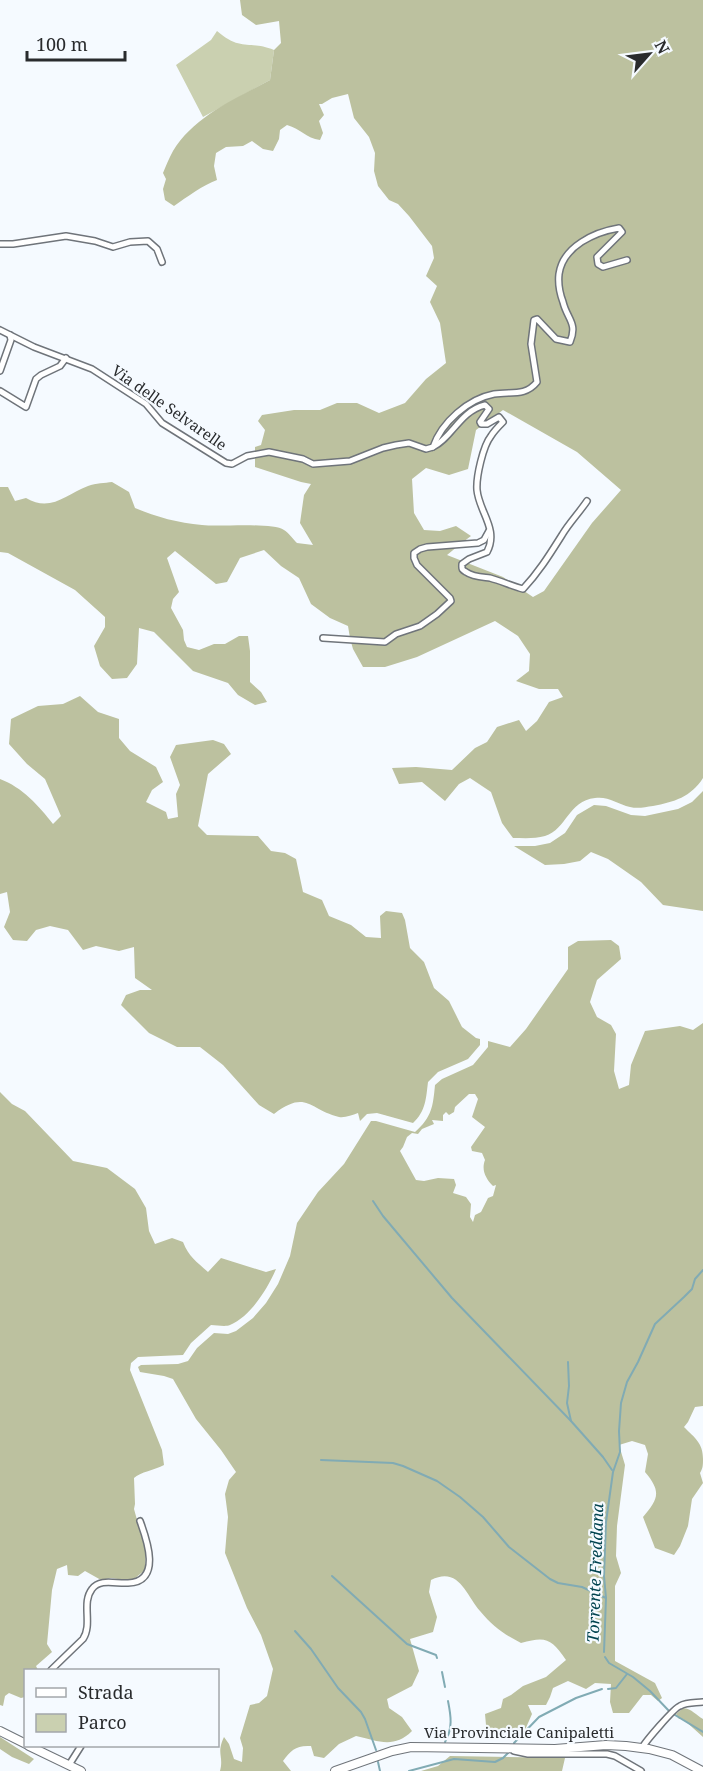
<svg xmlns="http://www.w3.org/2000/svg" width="703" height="1771" viewBox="0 0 703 1771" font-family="'Noto Serif',serif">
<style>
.green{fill:#cad0b0}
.forest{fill:#bcc19f;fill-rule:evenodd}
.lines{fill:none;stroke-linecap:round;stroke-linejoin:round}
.stream{stroke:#81abb4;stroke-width:2}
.street-casing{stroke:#6f747a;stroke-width:8}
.secondary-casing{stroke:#6f747a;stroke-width:10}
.street{stroke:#fff;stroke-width:5}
.secondary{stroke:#fff;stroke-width:8}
.labels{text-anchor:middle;stroke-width:4.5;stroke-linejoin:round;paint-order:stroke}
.street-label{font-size:15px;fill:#292b2d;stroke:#f5faff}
.water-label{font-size:16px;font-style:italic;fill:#01434f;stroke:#f5faff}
</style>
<rect width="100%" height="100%" fill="#f5faff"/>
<!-- green -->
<path class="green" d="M217,31C241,52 250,40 274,50L270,80L203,117L176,65L211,40Z"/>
<!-- forest -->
<g class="forest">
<path d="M240,0H703V778C691,797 674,802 653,806C645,807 638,809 630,807C618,804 608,796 595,798C568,801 567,829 545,836C535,839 523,838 513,838L502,823L491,792L470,778L459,784L445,801L422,782L399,784L392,768L416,767L452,770L475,748L487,742L497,727L519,720L526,731L537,721L549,702L563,697L558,689H539L516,681L529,671L530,654L518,636L495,621L417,657L385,667H363L353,649L351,642L385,643L438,616L452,604L453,601C442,590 417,569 416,554L428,549L458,546L447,555L503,577L533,597L544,591L592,523L621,490L577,452L503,410L476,430L468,469L449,475L426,468L412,479L414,513L424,530L440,531L456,526L471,536L463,542L427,545L412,552L415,566L449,601L436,613L419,624L384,640L350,638L348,626L330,618L311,604L299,578L281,566L264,550L240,558L227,582L216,584L175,551L167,558L179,592L173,599L171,608L183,630L184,640L187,647L199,650L214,644H225L239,636H248L250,651V682L261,692L267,702L255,705L238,695L228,683L193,671L154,632L139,628L137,664L127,678L112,679L100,666L94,646L105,627V617L75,590L8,553L0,552V487H8L15,501L26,498C51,513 66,494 88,486C96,483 105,483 112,482L129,492L135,508C157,517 178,523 202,525C220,527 272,522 284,530C289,533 293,539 297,543L313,545L300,523L304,495L311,484L301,482L255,467V447L261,445L265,430L258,421L262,415L294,410H320L337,403H357L379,413L405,403L426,379L446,363L440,323L430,302L437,286L426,276L434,258L432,246L409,216L398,204L389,200L378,186L374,171L375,153L369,137L354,118L348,94L332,98L322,104H319L324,115L319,121L323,133L320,140C306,138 301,129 287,125L280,130L279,139L273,151L263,149L252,141L243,146L226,147L216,153L214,166L217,180C203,185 187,197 174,206L165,200L163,189L166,179L163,173C166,166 169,158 173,151C194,116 235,99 270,80L274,50L281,43L279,21L256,25L242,15Z"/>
<path d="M80,696L98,712L119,719V738L130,751L156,767L163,782L152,790L146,802L166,812L168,819L178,817L176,794L180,785L170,757L176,745L213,740L224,744L231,754L208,774L198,826L207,835L258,836L271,851L285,853L296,859L303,892L322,900L329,916L351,925L366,937L381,938L380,916L386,911L402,913L405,920L410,948L424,962L434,988L449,1001L462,1027L476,1038L480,1039V1045L468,1059L438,1072L428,1082C426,1098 426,1111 413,1123L377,1113L367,1114L360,1121L358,1113C352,1115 345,1118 339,1117C309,1110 307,1089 274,1114L259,1105L223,1065L200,1047H177L149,1033L121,1005L126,995L140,990H152L135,978L134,947L119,951L96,946L83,950L68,930L50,926L36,930L27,941L13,940L4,927L10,912L7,892L0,894V779C22,787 39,806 53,824L61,816L45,779L27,764L9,744L11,719L38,706L63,704Z"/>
<polygon points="703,791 703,911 663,905 641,882 608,859 591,852 580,861 564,864 545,865 514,846 535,846 550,843 565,833 577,815 594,805 606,806 631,815 645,816 678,809 692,802"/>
<path d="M611,940L619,946L621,959L597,980L590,1002L597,1017L611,1025L616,1034L614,1071L619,1089L629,1085L631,1065L645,1031L680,1026L693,1030L703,1023V1406L695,1407L688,1422L684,1427C695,1438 703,1443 703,1459C703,1465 703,1468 700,1473L703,1483L692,1499L688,1526L680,1546L674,1555L655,1548L643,1517C658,1499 662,1492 645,1472L648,1454L645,1445L632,1441L619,1445L625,1465L617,1526L616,1556L621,1573L615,1586V1661L655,1683L662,1698L658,1701L651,1695H643L629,1713H613L610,1702L611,1684L595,1683L586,1689L568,1681L553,1688L550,1697L546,1705H528L532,1714L525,1730L507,1736H487L485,1714L501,1708L503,1699L511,1695L523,1686L546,1677L566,1660C551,1639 547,1636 521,1643C504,1634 493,1627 480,1611C466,1595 459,1566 431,1580L429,1592L437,1617L433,1632L410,1639L419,1671L412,1686L387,1699L389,1708L402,1717L412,1731C394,1749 378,1741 356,1736L339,1744L324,1758L314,1756L311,1746C296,1745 291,1750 283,1761L291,1771H220C224,1756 216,1754 224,1737L229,1744L234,1759L242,1762L243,1748L240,1738L250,1705L259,1703L267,1696L273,1669L261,1635L247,1608L225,1553L228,1517L225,1494L229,1480L236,1472L221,1450L196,1419L173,1379L164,1376L140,1372L138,1367L141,1365L178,1364L188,1361L197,1348L214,1333L228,1334L236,1331L253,1318L266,1303L278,1284L290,1256L297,1223L318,1192L344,1164L371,1121H376L415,1132C432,1117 433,1106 435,1085L442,1079L473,1065L488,1047V1041L510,1047L526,1029L568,969V947L578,941ZM469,1094H475L478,1099L472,1117L485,1127L471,1147L472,1151L482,1153L485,1160C481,1170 486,1179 493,1186L496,1185L493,1196L488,1198L481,1212L475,1215L473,1222L470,1217L471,1204L466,1197L453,1193L456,1185L454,1179L438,1178L424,1181L416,1180L400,1151L403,1147L407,1137L412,1133L418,1134L422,1129L434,1124L432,1120L443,1121V1115L446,1112L449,1115L454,1112L455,1107Z"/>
<path d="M0,1092L12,1104L25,1111L73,1161L107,1168L135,1189L146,1208L149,1231L155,1244L172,1238L183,1242C189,1257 196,1261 208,1272L221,1258L266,1272L276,1269C268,1288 251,1316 230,1325C225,1327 217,1325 211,1325L191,1343L183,1355L138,1357L131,1363L130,1370L162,1450L164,1465C155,1470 140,1472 134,1478L135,1504L134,1509L146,1552L145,1570L134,1579L125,1580L111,1578L101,1580L85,1571L78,1576L68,1575L67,1565L57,1569L52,1590L47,1644L52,1652L36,1666L38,1670H26L25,1697L21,1698L9,1693L5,1696L3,1706L0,1705Z"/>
<path d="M683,1708C692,1709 696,1715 703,1719V1737L683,1719H679L676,1714Z"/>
<polygon points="0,1737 34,1759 29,1764 12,1757 0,1749"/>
<polygon points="450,1756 565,1758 562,1771 421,1771 438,1766"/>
</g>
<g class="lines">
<!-- stream -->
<g class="stream">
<polyline points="373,1201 383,1216 452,1298 571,1421 603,1457 612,1470"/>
<polyline points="568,1362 569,1386 567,1403 571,1421"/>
<polyline points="321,1460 393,1463 403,1466 437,1481 460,1497 483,1517 509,1547 550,1579 558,1583 582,1587 606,1598"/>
<polyline points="332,1576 407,1644 436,1655 437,1658"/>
<polyline points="295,1631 311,1649 338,1688 361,1712 365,1719 376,1750"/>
<polyline points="604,1652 606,1598 604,1576 606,1522 613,1472 620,1452 619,1431 621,1403 627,1382 638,1362 655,1324 684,1297 692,1289 695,1279 703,1270"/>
<polyline points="605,1657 609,1663 633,1677 650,1691 670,1712 703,1732"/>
<polyline points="442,1672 445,1687"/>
<polyline points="608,1689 616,1688 627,1674"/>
<path d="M445,1742C453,1728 451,1716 448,1701"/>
<polyline points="514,1743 539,1717 576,1698 602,1689"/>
<polyline points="378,1762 380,1771"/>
<polyline points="409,1771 454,1759 495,1762 503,1758 509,1752"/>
</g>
<!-- street casing -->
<g class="street-casing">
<g id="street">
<polyline points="0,244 13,244 66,236 95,241 113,247 130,242 148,241 157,249 162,262"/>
<path d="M0,330L34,347L92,369L146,404L162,423L226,463L232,464L247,456L269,452L303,459L313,464L350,461L383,448L396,445L409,443L426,449L433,447C442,422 468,399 494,394C510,391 525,397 537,382L531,344L534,320L537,319L556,339L570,342C578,323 567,319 563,302C560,294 558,283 559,274C563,246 595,232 619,228L622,232L597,257L598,264L603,267L627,260"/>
<polyline points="0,371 11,340 10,335"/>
<polyline points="0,391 26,407 36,379 41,375 60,366 66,358"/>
<path d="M433,447C452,438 460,411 485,405L489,409L480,422L481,424H487L499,417L503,422C499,426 494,431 491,436C483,446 476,477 477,490C479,512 499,529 487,552L469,559L462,564C462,569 461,569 466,572C473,577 482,577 490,578C501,581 512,586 523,589C539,572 550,554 562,535C569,523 579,513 587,501"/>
<polyline points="323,638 385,642 396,634 420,626 437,614 451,601 450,598 417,565 414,558 414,553 420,549 427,547 478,543 484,540 489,531"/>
<path d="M51,1670L83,1639C93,1624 81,1603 92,1589C100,1578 116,1584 128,1583C162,1582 147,1540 140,1521"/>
<path d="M642,1748C645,1742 674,1708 680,1706C687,1702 695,1703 703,1702"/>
<polyline points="514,1751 528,1754 607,1754 615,1756 641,1771"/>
<polyline points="69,1765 81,1746"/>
</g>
</g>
<!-- secondary casing -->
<g class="secondary-casing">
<g id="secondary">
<polyline points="0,1731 26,1744"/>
<polyline points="29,1746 81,1771"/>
<polyline points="335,1771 392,1751 411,1747 555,1749 606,1745 626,1746 649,1749 672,1755 702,1771"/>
</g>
</g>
<!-- street -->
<use href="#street" class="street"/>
<!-- secondary -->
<use href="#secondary" class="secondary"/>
</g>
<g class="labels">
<!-- street labels -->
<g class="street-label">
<text transform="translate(169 408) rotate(35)" y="5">Via delle Selvarelle</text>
<text x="519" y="1738">Via Provinciale Canipaletti</text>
</g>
<!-- water labels -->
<g class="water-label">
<text transform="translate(595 1573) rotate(-88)" y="6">Torrente Freddana</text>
</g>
</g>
<!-- legend -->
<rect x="24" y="1669" width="195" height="78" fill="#f5faff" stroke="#a3a7ab" stroke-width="1.5"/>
<rect x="36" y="1688" width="30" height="9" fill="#ffffff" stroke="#a3a7ab" stroke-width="1.5"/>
<text x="78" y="1699" font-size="18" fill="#292b2d">Strada</text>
<rect x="36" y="1714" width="30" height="18" fill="#cad0b0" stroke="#a3a7ab" stroke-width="1.5"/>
<text x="78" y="1729" font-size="18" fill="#292b2d">Parco</text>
<!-- north arrow -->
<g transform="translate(649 54) rotate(62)" stroke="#f5faff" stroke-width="4.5" paint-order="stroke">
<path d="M0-4.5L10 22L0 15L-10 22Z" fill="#292b2d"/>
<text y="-9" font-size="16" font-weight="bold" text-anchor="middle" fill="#292b2d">N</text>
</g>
<!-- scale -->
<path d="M27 51v9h98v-9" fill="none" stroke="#292b2d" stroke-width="3"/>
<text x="36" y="51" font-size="18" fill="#292b2d" stroke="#f5faff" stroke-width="4.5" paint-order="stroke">100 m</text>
</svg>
